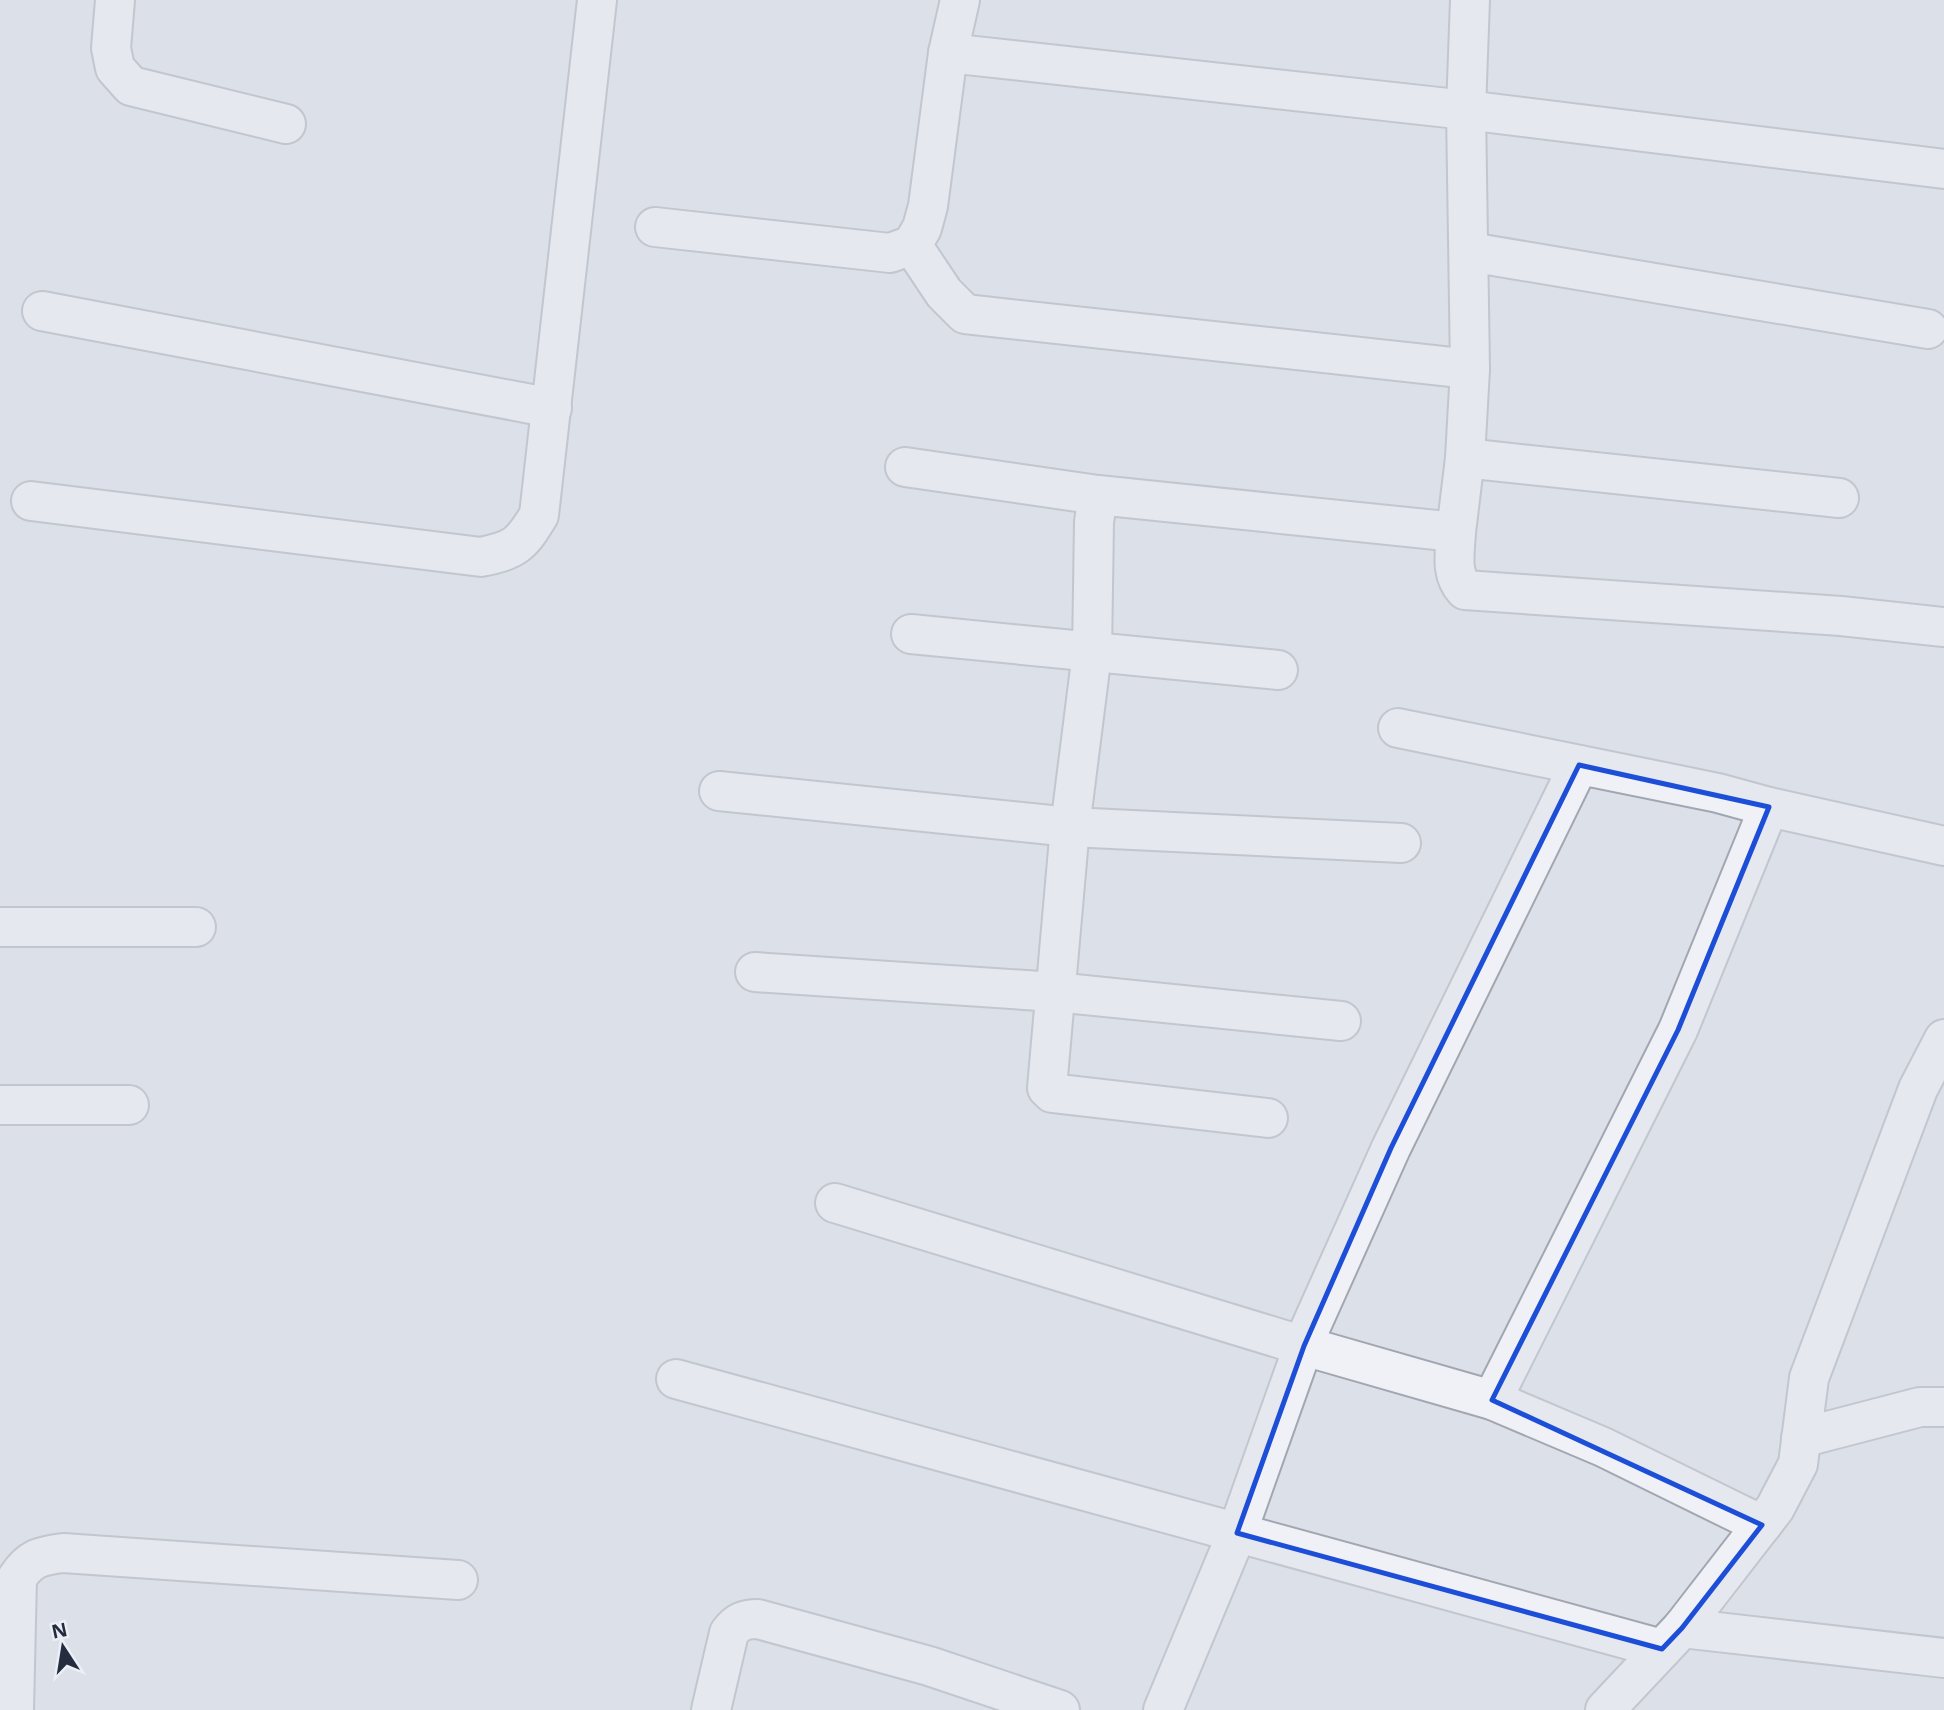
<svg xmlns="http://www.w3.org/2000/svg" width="1944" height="1710" viewBox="0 0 1944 1710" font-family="'Noto Sans',sans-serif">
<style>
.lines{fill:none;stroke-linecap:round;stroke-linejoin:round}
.minor-casing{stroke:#a1a7b2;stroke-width:42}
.minor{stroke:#eff1f6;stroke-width:38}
.marked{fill:none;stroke:#1d4ed8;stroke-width:5;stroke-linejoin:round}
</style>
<rect width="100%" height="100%" fill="#dce0e8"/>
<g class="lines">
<!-- minor casing -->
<g class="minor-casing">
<g id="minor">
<polyline points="115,0 111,48 115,68 131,86 286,124"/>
<polyline points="948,53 1466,110 1944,169"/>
<polyline points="655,227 890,253 912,245 922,228 928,206 948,53 960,0"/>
<polyline points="912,245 944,293 965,314 1470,369"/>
<polyline points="1470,252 1928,329"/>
<polyline points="42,311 552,408"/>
<polyline points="1465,458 1839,498"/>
<polyline points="905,467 1098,495"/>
<path d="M31,501L481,557C515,550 521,545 539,515L597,0"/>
<polyline points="1456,532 1465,458 1470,369 1466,110 1470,0"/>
<polyline points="911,634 1278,670"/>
<polyline points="1398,728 1718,793 1769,807 1944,846"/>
<polyline points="719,791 1070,827 1401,843"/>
<polyline points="0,927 196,927"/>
<polyline points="755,972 1055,992 1341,1021"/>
<polyline points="0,1105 129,1105"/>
<path d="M1268,1118L1052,1093L1047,1088L1070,827L1092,653L1094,522L1098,495L1456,532C1455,553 1450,574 1465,590L1841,616L1944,627"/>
<polyline points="835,1203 1304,1346 1492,1400 1603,1447 1762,1525"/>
<polyline points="676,1379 1662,1649"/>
<polyline points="1492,1400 1678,1030 1769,807"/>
<polyline points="1801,1438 1920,1407 1944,1407"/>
<polyline points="1682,1628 1944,1658"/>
<path d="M14,1710L17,1578C30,1558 40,1556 63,1553L458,1580"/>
<path d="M711,1710L729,1633C737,1622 744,1619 758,1619L929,1666L1060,1710"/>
<polyline points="1163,1710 1237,1533 1308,1333 1391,1148 1579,765"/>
<polyline points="1605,1710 1682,1628 1775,1508 1798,1464 1809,1378 1918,1089 1944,1039"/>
</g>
</g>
<!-- minor -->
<use href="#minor" class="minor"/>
</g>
<!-- marked area -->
<path d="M0 0H1944V1710H0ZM1579,765L1769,807L1678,1030L1492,1400L1762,1525L1682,1628L1662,1649L1237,1533L1304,1346L1391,1148Z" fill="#dce0e8" fill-opacity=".55" fill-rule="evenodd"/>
<path class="marked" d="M1579,765L1769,807L1678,1030L1492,1400L1762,1525L1682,1628L1662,1649L1237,1533L1304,1346L1391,1148Z"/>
<!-- north arrow -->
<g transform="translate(63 1647) rotate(348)" stroke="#eceff6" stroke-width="5" paint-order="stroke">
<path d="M0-5L12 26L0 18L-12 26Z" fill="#242d40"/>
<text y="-10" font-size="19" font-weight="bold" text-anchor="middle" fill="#242d40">N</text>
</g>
</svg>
